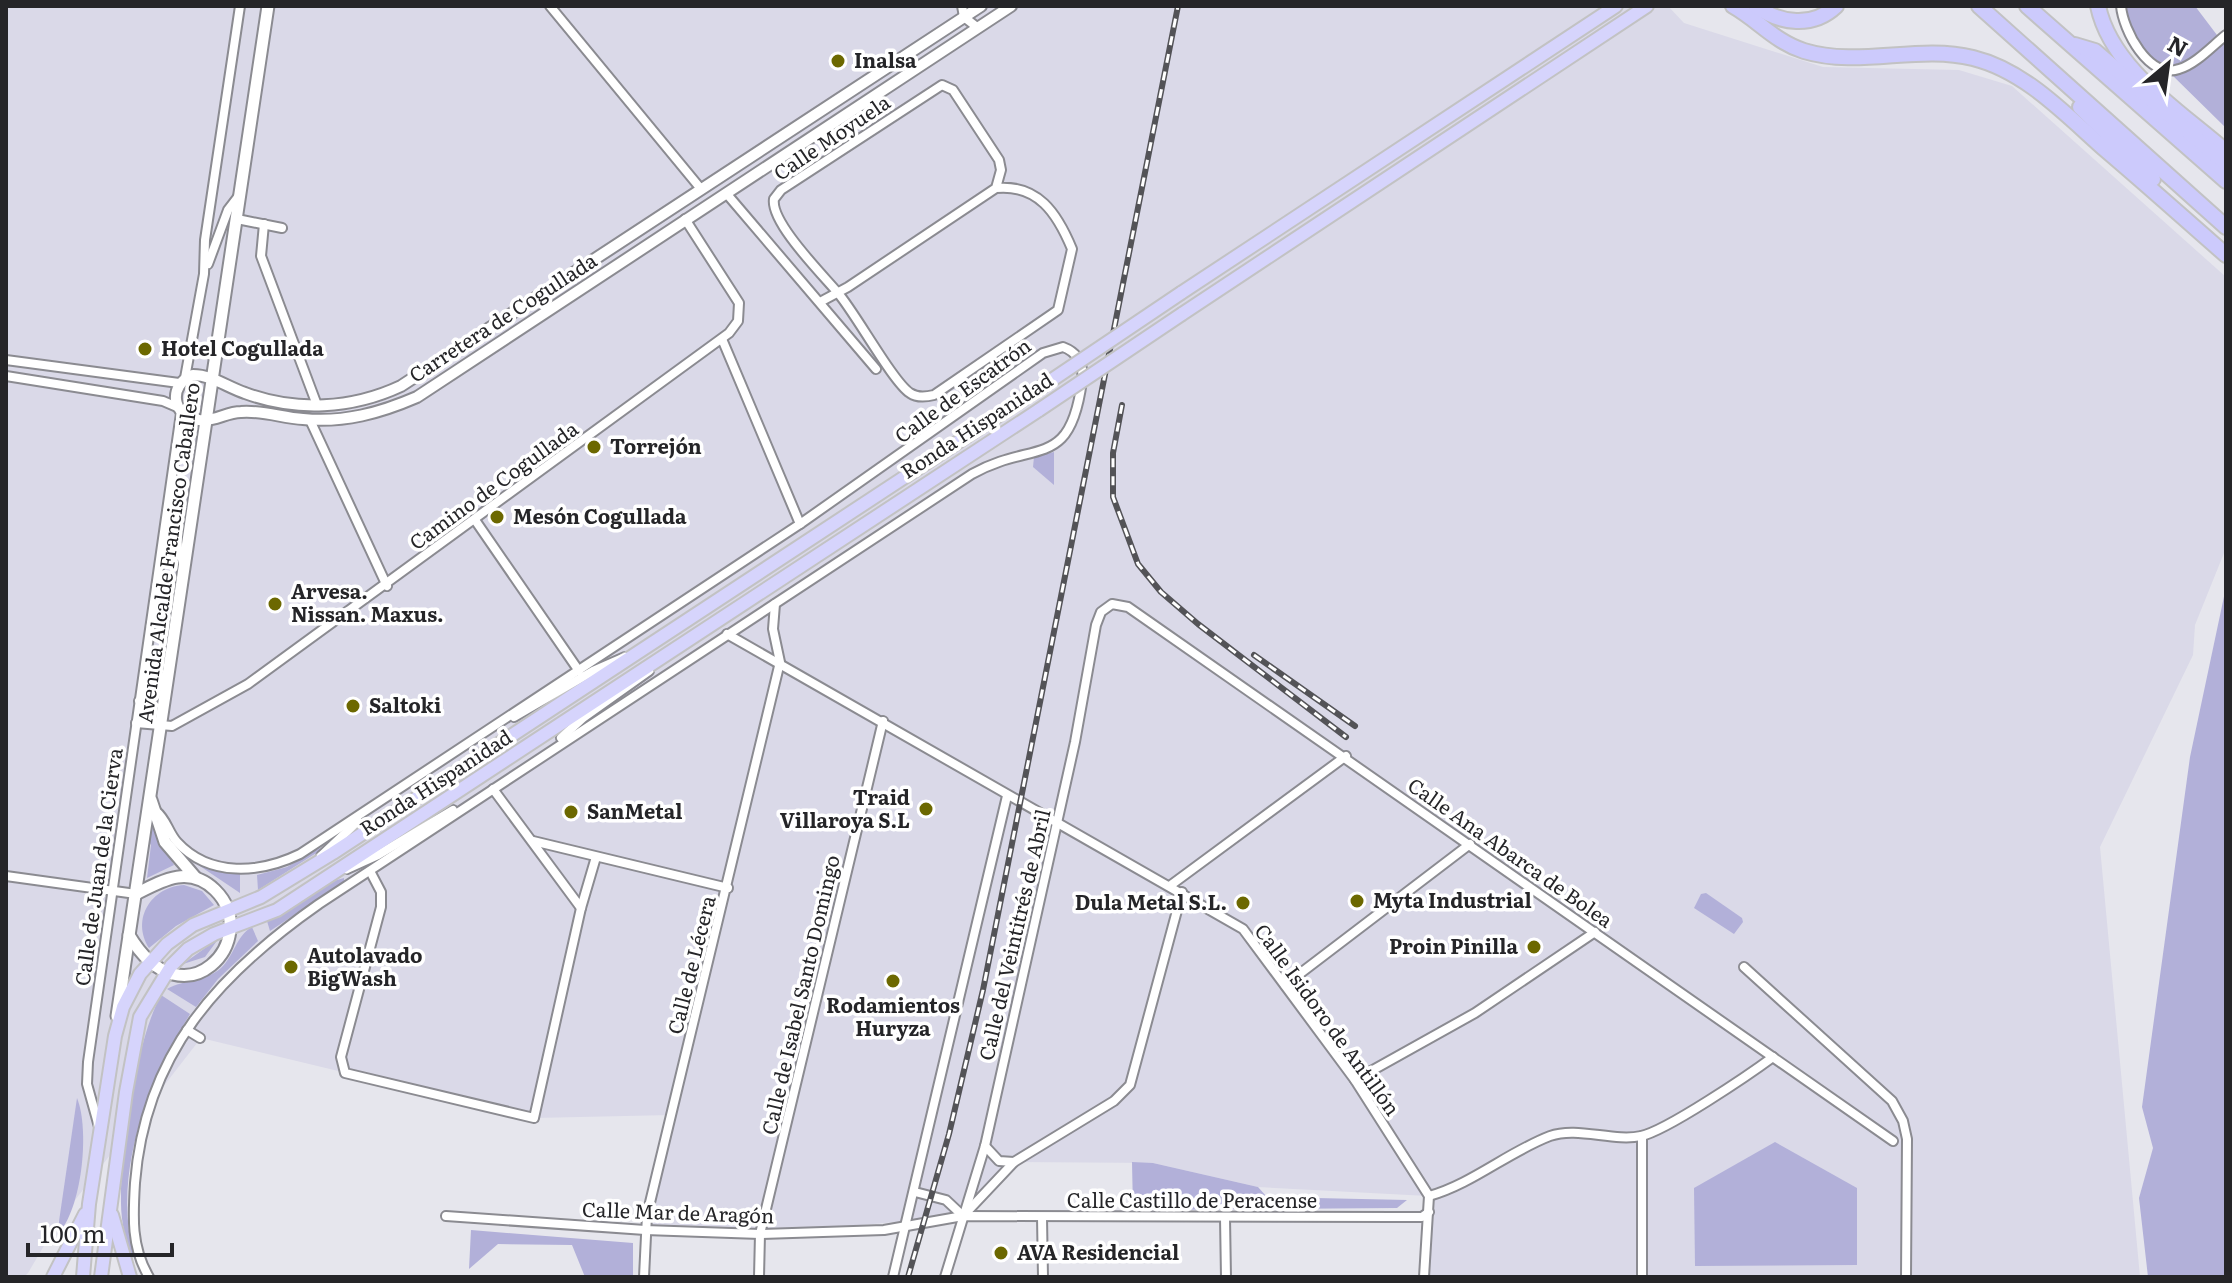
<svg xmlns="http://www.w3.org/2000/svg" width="2232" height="1283" viewBox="0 0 2232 1283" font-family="Literata,serif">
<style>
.built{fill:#dad9e8}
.green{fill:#b2b0d9}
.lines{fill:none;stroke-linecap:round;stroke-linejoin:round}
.minor-casing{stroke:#8b8b91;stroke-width:12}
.tertiary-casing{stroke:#8b8b91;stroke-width:14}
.secondary-casing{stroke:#8b8b91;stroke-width:15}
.trunk-casing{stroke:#c2c2c3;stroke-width:16}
.motorway-casing{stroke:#c2c2c3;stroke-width:18}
.minor{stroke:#fff;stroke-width:8}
.tertiary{stroke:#fff;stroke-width:10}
.secondary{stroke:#fff;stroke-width:11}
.trunk{stroke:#d6d4fc;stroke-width:12}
.motorway{stroke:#cccafc;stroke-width:14}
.rail-casing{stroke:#535357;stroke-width:6}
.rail{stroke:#fff;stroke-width:3;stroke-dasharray:9;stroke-linecap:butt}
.trunk-bridge-casing{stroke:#c2c2c3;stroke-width:16;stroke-linecap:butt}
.trunk-bridge{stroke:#d6d4fc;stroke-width:12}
.poi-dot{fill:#6c6800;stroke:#fff;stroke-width:3}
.labels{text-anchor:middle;stroke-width:7;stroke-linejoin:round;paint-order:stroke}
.poi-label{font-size:20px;font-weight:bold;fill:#252528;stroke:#fff;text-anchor:start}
.street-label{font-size:20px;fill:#252528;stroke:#fff}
</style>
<rect width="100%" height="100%" fill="#e6e6ed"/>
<!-- built -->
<polygon class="built" points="6,6 1668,6 1684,23 1823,67 1959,70 2012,86 2226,277 2226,548 2195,625 2193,655 2100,847 2140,1277 1424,1277 1428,1196 1258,1187 1153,1163 1014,1162 963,1216 760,1234 645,1230 671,1115 534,1118 201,1038 58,1222 28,1273 24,1277 6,1277"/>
<!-- green -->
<g class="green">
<polygon points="2121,6 2195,6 2220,39 2226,35 2226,128 2168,71 2142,52"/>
<polygon points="1054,452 1054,485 1033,467 1034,457"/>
<polygon points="2226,587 2226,1277 2148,1277 2139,1198 2153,1148 2142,1107 2190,757"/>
<polygon points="151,824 174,865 147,878 151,845 147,839"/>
<polygon points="320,848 321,850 258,890 257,875 287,867"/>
<polygon points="182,854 210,868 240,874 240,893"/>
<polygon points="344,878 344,882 270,931 267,921 330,882"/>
<path d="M184,885L202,891L214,905L176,926L149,948C131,919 151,887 184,885Z"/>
<polygon points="1706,893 1742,918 1743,922 1734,934 1694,908 1701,894"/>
<path d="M252,927L258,941L218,979L196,1007L167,989C185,979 205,982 221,968C234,956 236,936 252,927Z"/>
<polygon points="219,938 205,957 183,964"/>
<path d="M161,995L190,1014C147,1085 112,1173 134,1257L130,1258C126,1240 121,1222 121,1203C120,1149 136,1041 161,995Z"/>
<path d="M77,1098C90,1130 82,1210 57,1235Z"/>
<polygon points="1775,1142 1857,1188 1857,1265 1695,1266 1694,1188"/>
<polygon points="1132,1162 1153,1163 1258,1187 1267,1197 1407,1200 1397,1208 1133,1210"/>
<polygon points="471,1230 633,1243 633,1277 585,1277 572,1245 498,1244 469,1269"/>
</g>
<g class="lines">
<!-- minor casing -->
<g class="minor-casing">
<g id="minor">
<polyline points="550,6 701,189"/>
<polyline points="962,6 964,17 978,28"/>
<path d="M2121,6C2123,30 2149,80 2179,69C2196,64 2212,46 2226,35"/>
<polyline points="726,193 876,369"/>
<polyline points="237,219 282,228"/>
<polyline points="264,224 261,256 317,405"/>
<polyline points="208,264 228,210 238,197"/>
<path d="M820,302L848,287L996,188C1038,184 1057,213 1072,249L1058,310L934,395C926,397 917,398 910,393C893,382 856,314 838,293C822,274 770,222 774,199L781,190L942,85L953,90L999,160L1001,170L996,188"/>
<polyline points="722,339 800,524"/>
<polyline points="6,360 179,383"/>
<polyline points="6,376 163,401 177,407"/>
<polyline points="185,378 204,274 205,240 240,6"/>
<polyline points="310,420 387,586"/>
<polyline points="175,484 178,548 184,565"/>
<polyline points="475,520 579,671"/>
<polyline points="727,634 1243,929 1355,1080 1429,1196 1424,1277"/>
<polyline points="139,701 153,696 165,676"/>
<polyline points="514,717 593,671 625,657"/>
<polyline points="136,723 172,726 248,684 729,333 738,321 739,303 685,219"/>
<polyline points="561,738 583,718 649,671"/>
<polyline points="493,789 581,908"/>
<polyline points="533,841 728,888"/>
<polyline points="321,856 358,821"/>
<polyline points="347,869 378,855 453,810"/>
<polyline points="370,871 381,892 381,907 341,1057 345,1073 534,1118 581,908 596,857"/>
<polyline points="6,876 136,894"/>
<polyline points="1171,885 1346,756"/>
<polyline points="1744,967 1892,1101 1903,1121 1907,1139 1906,1277"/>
<polyline points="1285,985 1470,844"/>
<polyline points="187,1030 200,1038"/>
<polyline points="1355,1080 1475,1013 1595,932"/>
<polyline points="99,1127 87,1084 88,1062 181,413"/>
<polyline points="985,1146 999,1161 1014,1162"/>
<polyline points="915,1192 946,1200 963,1216"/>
<path d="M1429,1196C1472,1184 1508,1152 1550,1136C1577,1126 1613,1142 1641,1136C1666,1131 1750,1074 1773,1057"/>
<polyline points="965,1214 1014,1162 1114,1101 1130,1085 1182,892"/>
<polyline points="446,1216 645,1230 760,1234 884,1230 963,1216 1398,1217 1422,1217 1429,1212"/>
<polyline points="1042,1217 1043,1277"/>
<polyline points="1225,1218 1226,1277"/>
<path d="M149,1277C131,1247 133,1216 135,1183C145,1053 219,974 319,904L972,474C1034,439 1070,472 1082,381C1084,365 1079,353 1063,347L1043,353L800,524L300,854C261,873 210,878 177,842C168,832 167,820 156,811"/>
<polyline points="644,1277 647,1215 780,662 773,629 775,604"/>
<polyline points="759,1277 760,1234 883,721"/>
<polyline points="893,1277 1007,796"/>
<polyline points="945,1277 985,1146 1075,742 1096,625 1101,612 1112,604 1128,607 1893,1141"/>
<polyline points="1642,1277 1642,1136"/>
</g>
</g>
<!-- tertiary casing -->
<g class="tertiary-casing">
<path id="tertiary" d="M981,6L401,386C352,409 296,412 245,393C227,387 212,375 193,375C167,385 172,417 199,420C215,422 226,412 241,412C262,410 283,418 303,419C344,423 380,413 417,397L1011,6"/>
</g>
<!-- secondary casing -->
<g class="secondary-casing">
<g id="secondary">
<polyline points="151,800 165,842 195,877"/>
<path d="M129,935C184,1028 264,938 215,890C189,865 163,880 136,894"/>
<polyline points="117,1016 268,6"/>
</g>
</g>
<!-- trunk casing -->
<g class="trunk-casing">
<g id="trunk">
<polyline points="1181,293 1616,6"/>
<polyline points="1182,314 1647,6"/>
<polyline points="112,1215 130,1277"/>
<polyline points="53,1277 85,1214"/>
<polyline points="83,1277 89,1204 115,1036 123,1007 140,974 167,944 193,925 261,897 333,853 1031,394"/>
<polyline points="101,1277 126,1092 140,1017 171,966 188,949 214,934 277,910 1039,410"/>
</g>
</g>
<!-- motorway casing -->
<g class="motorway-casing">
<g id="motorway">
<path d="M1733,6C1758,20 1775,42 1804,51C1860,68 1918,44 1973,58C2026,71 2067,116 2107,151C2147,185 2186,220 2226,255"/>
<path d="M1756,6C1780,24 1813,28 1836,6"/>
<polyline points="1979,6 2226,227"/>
<polyline points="2027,6 2226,181"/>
<path d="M2098,6C2111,68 2178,110 2223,149"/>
<polyline points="2075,45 2095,51 2226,164"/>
<polyline points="2080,107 2153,179"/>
</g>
</g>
<!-- minor -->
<use href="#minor" class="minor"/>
<!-- tertiary -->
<use href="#tertiary" class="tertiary"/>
<!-- secondary -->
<use href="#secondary" class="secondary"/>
<!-- trunk -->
<use href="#trunk" class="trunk"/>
<!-- motorway -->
<use href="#motorway" class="motorway"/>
<!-- rail casing -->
<g class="rail-casing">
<g id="rail">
<polyline points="1122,405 1113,453 1113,497 1138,564 1161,592 1198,624 1346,737"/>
<polyline points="1254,655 1355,726"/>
<polyline points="908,1277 949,1134 983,990 1178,6"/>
</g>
</g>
<!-- rail -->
<use href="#rail" class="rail"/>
<!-- trunk-bridge casing -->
<g class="trunk-bridge-casing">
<g id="trunk-bridge">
<polyline points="1031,394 1181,293"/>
<polyline points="1039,410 1182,314"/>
</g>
</g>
<!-- trunk-bridge -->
<use href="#trunk-bridge" class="trunk-bridge"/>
</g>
<!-- markers -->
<g class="poi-dot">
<circle cx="838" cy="61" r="8"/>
<circle cx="145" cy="349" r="8"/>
<circle cx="594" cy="447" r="8"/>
<circle cx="497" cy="517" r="8"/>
<circle cx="275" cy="604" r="8"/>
<circle cx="353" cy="706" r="8"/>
<circle cx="926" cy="809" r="8"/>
<circle cx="571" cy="812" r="8"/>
<circle cx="1357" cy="901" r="8"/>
<circle cx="1243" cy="903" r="8"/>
<circle cx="1534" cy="947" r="8"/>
<circle cx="291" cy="967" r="8"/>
<circle cx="893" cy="981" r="8"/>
<circle cx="1001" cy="1253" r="8"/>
</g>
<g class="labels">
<!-- poi labels -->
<g class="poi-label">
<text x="854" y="68">Inalsa</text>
<text x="161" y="356">Hotel Cogullada</text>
<text x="610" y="454">Torrejón</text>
<text x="513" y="524">Mesón Cogullada</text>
<text x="291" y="599">Arvesa.<tspan x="291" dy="23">Nissan. Maxus.</tspan></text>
<text x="369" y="713">Saltoki</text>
<text x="910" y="805" text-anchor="end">Traid<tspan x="910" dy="23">Villaroya S.L</tspan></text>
<text x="587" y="819">SanMetal</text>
<text x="1373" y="908">Myta Industrial</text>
<text x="1227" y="910" text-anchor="end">Dula Metal S.L.</text>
<text x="1518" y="954" text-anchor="end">Proin Pinilla</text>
<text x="307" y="963">Autolavado<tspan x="307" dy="23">BigWash</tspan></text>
<text x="893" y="1013" text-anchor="middle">Rodamientos<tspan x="893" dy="23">Huryza</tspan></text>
<text x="1017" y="1260">AVA Residencial</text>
</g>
<!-- street labels -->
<g class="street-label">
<text transform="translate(832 138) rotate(-34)" y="7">Calle Moyuela</text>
<text transform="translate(503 318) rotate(-33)" y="7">Carretera de Cogullada</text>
<text transform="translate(963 391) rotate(-36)" y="7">Calle de Escatrón</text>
<text transform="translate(977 426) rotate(-33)" y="7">Ronda Hispanidad</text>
<text transform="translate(494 486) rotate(-36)" y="7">Camino de Cogullada</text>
<text transform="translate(169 553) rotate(-82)" y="7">Avenida Alcalde Francisco Caballero</text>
<text transform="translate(436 783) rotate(-33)" y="7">Ronda Hispanidad</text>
<text transform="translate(1510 853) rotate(35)" y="7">Calle Ana Abarca de Bolea</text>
<text transform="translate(99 867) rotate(-82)" y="7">Calle de Juan de la Cierva</text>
<text transform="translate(1015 935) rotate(-77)" y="7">Calle del Veintitrés de Abril</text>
<text transform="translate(692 965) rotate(-76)" y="7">Calle de Lécera</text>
<text transform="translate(801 995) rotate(-77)" y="7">Calle de Isabel Santo Domingo</text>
<text transform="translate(1327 1020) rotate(54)" y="7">Calle Isidoro de Antillón</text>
<text x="1192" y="1208">Calle Castillo de Peracense</text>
<text transform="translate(678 1213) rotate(2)" y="7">Calle Mar de Aragón</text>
</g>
</g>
<!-- border -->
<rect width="2232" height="1283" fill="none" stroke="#252528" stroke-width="16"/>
<!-- north arrow -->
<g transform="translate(2168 64) rotate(29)" stroke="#ffffff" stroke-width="6" paint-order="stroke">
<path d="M0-6L14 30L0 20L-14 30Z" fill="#252528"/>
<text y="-12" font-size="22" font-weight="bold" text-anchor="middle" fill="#252528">N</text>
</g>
<!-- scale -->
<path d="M28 1243v12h144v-12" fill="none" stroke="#252528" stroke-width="4"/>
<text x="40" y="1243" font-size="24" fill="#252528" stroke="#ffffff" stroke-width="6" paint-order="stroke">100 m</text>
</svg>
